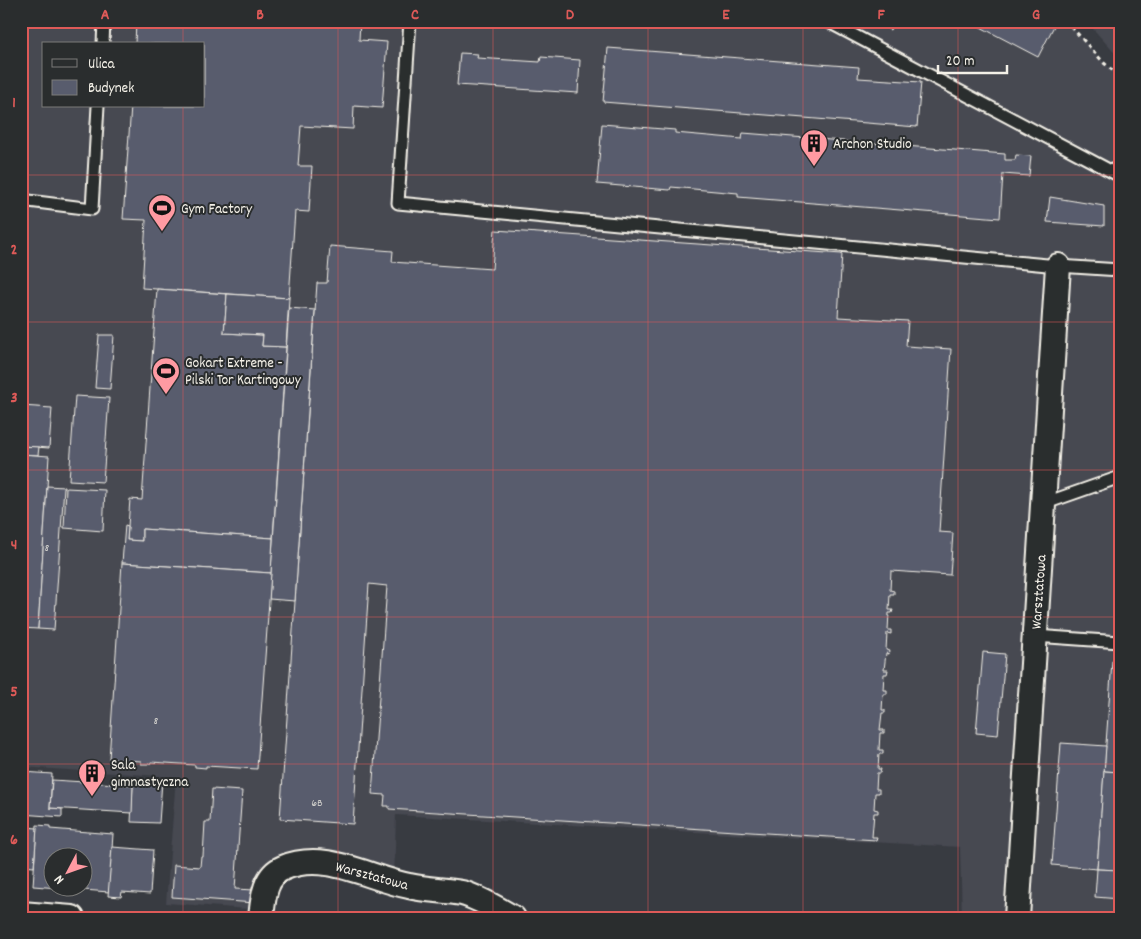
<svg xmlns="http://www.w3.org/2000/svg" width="1141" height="939" viewBox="0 0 1141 939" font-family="Dekko,sans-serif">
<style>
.built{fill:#464851;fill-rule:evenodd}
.building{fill:#585c6d;stroke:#f4f1e8;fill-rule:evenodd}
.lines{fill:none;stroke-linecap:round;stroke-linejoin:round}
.lane-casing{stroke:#f4f1e8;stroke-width:15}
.street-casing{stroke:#f4f1e8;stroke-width:28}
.path{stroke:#f4f1e8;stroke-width:3;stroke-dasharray:4 4;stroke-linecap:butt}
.lane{stroke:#2a2d2e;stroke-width:11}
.street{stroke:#2a2d2e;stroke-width:24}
.grid{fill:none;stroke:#de5a58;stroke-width:1;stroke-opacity:0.55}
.labels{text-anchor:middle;stroke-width:4;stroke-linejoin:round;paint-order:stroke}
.number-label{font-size:12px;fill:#cdccc9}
.poi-label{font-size:15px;fill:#f4f1e8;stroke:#2a2d2e;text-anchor:start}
.street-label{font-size:15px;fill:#f4f1e8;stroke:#2a2d2e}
.neatline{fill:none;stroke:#de5a58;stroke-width:2}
.grid-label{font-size:16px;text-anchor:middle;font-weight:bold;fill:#de5a58}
</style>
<rect width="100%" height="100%" fill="#383b41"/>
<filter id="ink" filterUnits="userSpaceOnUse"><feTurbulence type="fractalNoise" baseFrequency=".02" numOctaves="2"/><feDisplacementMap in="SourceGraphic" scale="10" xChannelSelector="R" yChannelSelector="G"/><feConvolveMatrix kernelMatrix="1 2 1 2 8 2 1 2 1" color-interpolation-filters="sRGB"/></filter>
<g filter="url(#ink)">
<!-- built -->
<g class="built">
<path d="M21,21H1066L1104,63L1120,77V918H962L960,847L396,815L394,882L283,868L262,910L166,903L176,777L21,767ZM44,44H204V106H44Z"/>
<polygon points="1086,21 1120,21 1120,59"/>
</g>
<!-- building -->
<g class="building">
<polygon points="136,21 360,21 359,40 387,42 382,108 354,106 353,129 301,126 298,166 312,166 309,212 295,211 289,298 142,288 146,220 123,219 131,106 204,106 204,44 135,44"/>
<polygon points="872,21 894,21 890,30"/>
<polygon points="969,21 1046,21 1054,26 1038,57"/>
<polygon points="608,48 859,67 858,78 921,82 917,127 603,102"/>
<polygon points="460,53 478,54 477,58 540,62 541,57 580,60 578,93 457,85"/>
<polygon points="602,124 675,130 675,133 742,139 743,133 1005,154 1005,160 1015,160 1016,155 1031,156 1029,176 1003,174 1000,218 738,197 738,193 671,187 670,190 597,184"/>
<polygon points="1050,197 1104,206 1104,226 1047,222"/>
<polygon points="495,230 842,254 838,317 908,321 906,346 951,349 939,532 953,533 950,575 891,571 890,590 894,591 894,594 890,594 889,610 893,610 892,613 889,613 888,630 891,630 891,634 887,633 886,650 890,651 889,654 886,653 884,670 888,670 887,674 884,674 883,690 887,690 887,694 883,694 882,710 885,710 885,713 882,713 880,730 884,730 884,733 880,733 879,750 883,750 883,754 879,754 878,769 881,769 880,773 877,773 876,789 879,789 879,793 875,793 874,809 878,810 878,813 874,813 872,837 877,837 876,840 389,809 389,806 384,806 385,795 372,794 387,586 369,584 353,824 280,819 317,283 327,283 330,246 393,251 392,262 492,269"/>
<polygon points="157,289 227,294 224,333 263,335 262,346 286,347 273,538 142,529 142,541 127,540 130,499 142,500"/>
<polygon points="227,294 289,298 286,347 262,346 263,335 224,333"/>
<polygon points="289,308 315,310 295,601 269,599"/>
<polygon points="99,335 114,335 110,389 95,388"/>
<polygon points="75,396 109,398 103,482 69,480"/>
<polygon points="21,406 52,408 49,448 21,446"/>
<polygon points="21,446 39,447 38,455 21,454"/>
<polygon points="21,454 49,456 38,629 21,628"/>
<polygon points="47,486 64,487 54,630 38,629"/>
<polygon points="66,488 105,490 103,531 64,528"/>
<polygon points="125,525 128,526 127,540 142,541 142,529 273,538 271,573 122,563"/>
<polygon points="122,563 271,573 257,769 206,766 206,768 195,767 195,765 151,762 150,764 141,764 141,761 109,759"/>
<polygon points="983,652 1005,654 998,735 976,733"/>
<polygon points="1112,661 1120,661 1120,772 1104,771"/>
<polygon points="1061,743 1106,746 1097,869 1052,865"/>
<polygon points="1104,771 1120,772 1120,870 1097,869"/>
<polygon points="23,772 52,774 50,808 62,809 62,817 21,814"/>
<polygon points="115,778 162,781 159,823 131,822 133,785 115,784"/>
<polygon points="52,780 133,785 132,813 50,808"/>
<polygon points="212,789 242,791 235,889 254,890 255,903 172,897 174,865 200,867 201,856 203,856 205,822 210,822"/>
<path d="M37,825L50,826V829L113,834L109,892L33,886ZM52,856H82V886H52Z"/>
<polygon points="26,827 37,828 34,867 23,866"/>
<polygon points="112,847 153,850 150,894 122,892 121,897 108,896"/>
<polygon points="1097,869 1120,870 1120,899 1095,897"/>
</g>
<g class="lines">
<!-- lane casing -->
<g class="lane-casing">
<g id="lane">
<polyline points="410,21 398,203 1058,266 1120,270"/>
<polyline points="827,21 1120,176"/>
<polyline points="103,44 104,21"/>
<polyline points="21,200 92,209 98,106"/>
<polyline points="1043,504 1120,477"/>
<polyline points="1035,636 1120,642"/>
</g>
</g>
<!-- street casing -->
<g class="street-casing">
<g id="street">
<polyline points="21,914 72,918"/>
<path d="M261,918C263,900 264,876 283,868C325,850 368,878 409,886C426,890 444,890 462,893C480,898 497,909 513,918"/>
<polyline points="1017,918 1058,266"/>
</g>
</g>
<!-- path -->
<polyline class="path" points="1066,21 1104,63 1120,77"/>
<!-- lane -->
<use href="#lane" class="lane"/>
<!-- street -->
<use href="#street" class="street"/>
</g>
</g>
<!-- grid -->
<path class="grid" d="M183,21V44M338,21V918M493,21V918M648,21V918M803,21V918M958,21V918M183,106V918M21,175H1120M21,322H1120M21,470H1120M21,617H1120M21,764H1120"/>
<!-- icons -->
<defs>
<g id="building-pin" transform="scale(1.4375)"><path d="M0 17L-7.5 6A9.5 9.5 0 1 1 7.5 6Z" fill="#ff9aa2" stroke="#2a2d2e"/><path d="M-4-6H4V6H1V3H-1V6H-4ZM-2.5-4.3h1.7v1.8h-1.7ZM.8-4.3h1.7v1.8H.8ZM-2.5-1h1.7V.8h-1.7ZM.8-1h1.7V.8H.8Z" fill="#111"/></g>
<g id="stadium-pin" transform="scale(1.4375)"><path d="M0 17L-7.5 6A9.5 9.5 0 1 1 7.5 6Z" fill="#ff9aa2" stroke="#2a2d2e"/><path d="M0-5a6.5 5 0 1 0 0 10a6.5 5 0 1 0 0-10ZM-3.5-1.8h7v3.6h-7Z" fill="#111"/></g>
</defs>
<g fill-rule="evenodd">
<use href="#building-pin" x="814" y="143"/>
<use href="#stadium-pin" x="162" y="208"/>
<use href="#stadium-pin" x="166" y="371"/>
<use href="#building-pin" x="92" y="773"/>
</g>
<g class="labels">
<!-- number labels -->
<g class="number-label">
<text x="47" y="551">8</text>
<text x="156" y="724">8</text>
<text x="317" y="806">6B</text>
</g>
<!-- poi labels -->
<g class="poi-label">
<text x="833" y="148">Archon Studio</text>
<text x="181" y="213">Gym Factory</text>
<text x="185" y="367">Gokart Extreme -<tspan x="185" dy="17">Pilski Tor Kartingowy</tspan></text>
<text x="111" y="769">Sala<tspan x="111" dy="17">gimnastyczna</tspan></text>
</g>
<!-- street labels -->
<g class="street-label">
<text transform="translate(1038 592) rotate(-86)" y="5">Warsztatowa</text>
<text transform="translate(372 875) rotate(15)" y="5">Warsztatowa</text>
</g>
</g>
<!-- margin -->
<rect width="1141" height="939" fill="none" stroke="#2a2d2e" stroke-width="55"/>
<!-- legend -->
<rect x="42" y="42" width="162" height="65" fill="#2a2d2e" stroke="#7b7b78"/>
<rect x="52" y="59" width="25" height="8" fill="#2a2d2e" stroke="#7b7b78"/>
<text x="88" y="68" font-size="15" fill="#f4f1e8">Ulica</text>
<rect x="52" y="80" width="25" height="15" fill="#585c6d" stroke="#7b7b78"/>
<text x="88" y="92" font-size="15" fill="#f4f1e8">Budynek</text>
<!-- north arrow -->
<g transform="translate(68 872) rotate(229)"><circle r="24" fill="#2a2d2e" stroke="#7b7b78"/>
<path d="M0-4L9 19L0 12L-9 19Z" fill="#ff9aa2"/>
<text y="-8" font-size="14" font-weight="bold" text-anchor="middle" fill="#f4f1e8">N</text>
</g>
<!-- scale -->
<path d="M938 65v8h69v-8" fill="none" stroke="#f4f1e8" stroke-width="2.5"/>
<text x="946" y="65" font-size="15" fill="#f4f1e8" stroke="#2a2d2e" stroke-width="4" paint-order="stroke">20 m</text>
<rect x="28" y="28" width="1086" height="884" class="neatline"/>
<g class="grid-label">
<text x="105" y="19">A</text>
<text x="260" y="19">B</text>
<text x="415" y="19">C</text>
<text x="570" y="19">D</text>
<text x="726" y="19">E</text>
<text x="881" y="19">F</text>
<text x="1036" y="19">G</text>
<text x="14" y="107">1</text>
<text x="14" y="254">2</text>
<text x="14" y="402">3</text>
<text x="14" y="549">4</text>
<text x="14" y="696">5</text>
<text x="14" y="844">6</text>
</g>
</svg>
